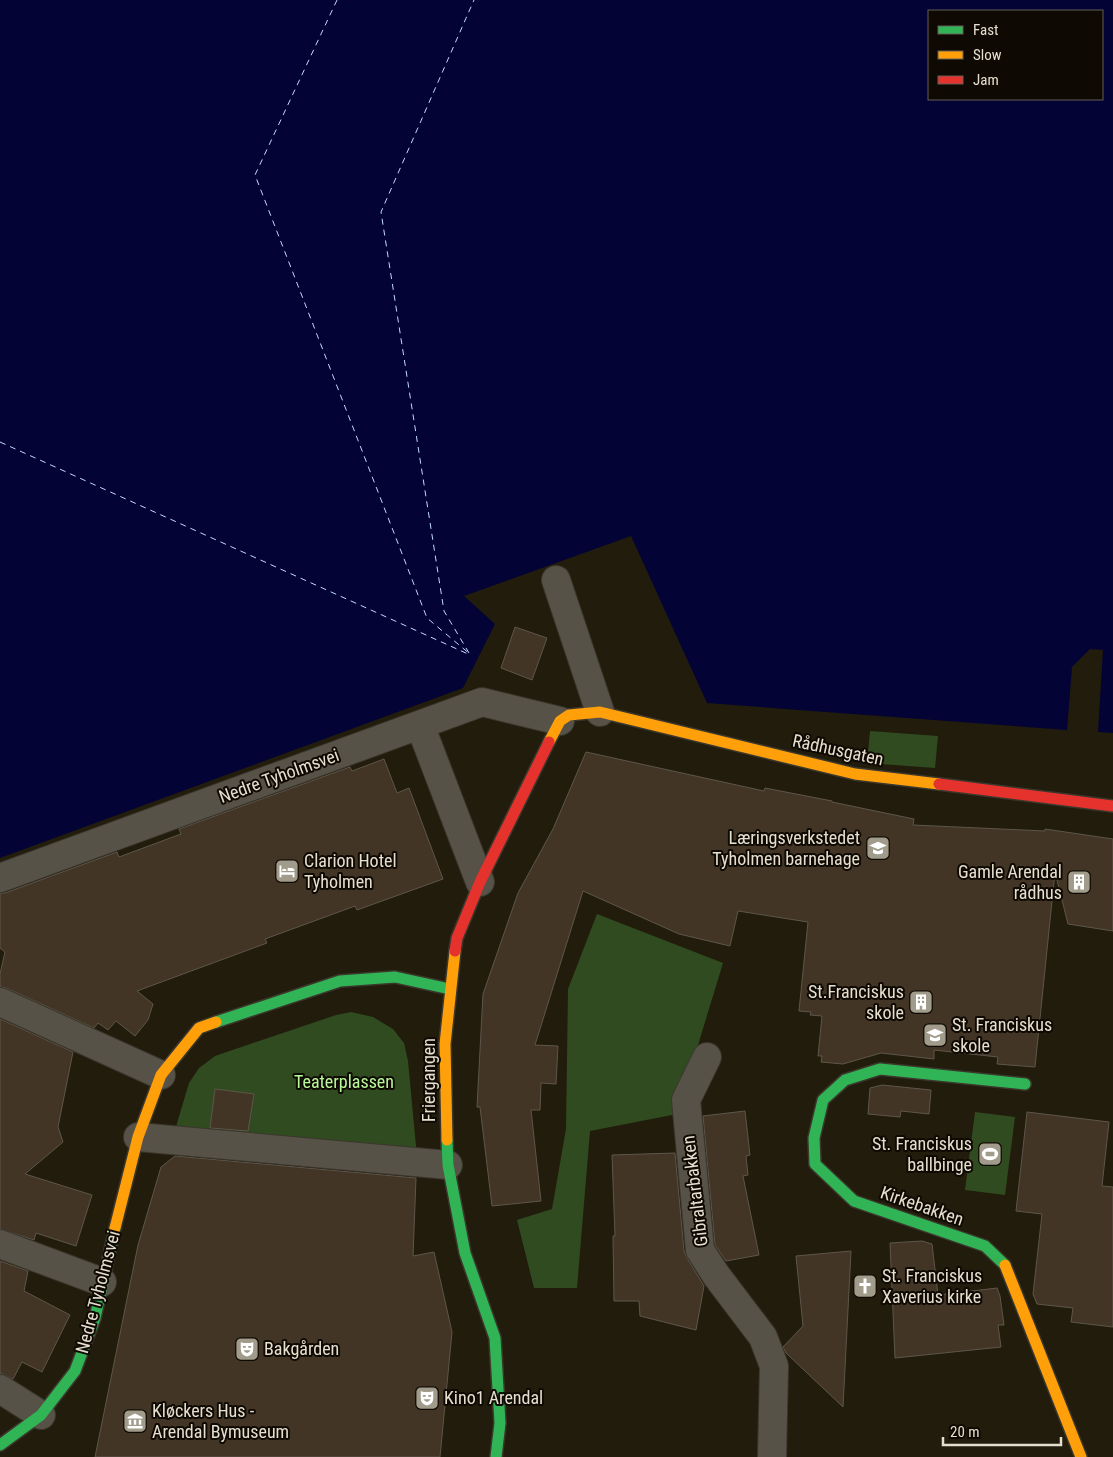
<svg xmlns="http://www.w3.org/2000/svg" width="1113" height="1457" viewBox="0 0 1113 1457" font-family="'Roboto Condensed',sans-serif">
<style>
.green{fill:#304b1f}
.water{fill:#030336;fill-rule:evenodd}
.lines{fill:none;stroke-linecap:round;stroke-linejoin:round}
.ferry{stroke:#c3d9fd;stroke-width:1;stroke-dasharray:6 5;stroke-linecap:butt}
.building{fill:#423526;stroke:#5e564b}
.street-casing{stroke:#3b372d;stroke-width:30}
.fast-casing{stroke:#3b372d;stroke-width:14}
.slow-casing{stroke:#3b372d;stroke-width:14}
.jam-casing{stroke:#3b372d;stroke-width:14}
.street{stroke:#575247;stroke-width:28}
.fast{stroke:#30b455;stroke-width:11}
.slow{stroke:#ff9f0a;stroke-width:11}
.jam{stroke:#e5322d;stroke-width:11}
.labels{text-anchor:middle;stroke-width:4;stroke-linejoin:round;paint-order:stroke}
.street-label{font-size:18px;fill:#e6dfd0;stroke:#0e0902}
.poi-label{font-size:18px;fill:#e6dfd0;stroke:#0e0902;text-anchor:start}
.park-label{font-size:18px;fill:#b7f898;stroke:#0e0902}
</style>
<rect width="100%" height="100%" fill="#221c0c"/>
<!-- green -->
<g class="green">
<polygon points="870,731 938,736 935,768 867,763"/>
<polygon points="597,914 723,963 677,1114 590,1131 577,1288 534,1288 517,1220 552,1209 566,1129 568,989"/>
<polygon points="351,1012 373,1017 393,1029 404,1043 408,1061 417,1157 175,1130 189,1083 199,1068 215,1056 336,1015"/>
<polygon points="975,1112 1015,1117 1005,1195 965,1190"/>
</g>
<!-- water -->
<path class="water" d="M0,0H1113V733L1098,732L1103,650L1090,649L1072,667L1067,730L707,703L631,536L464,596L495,624L463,688L0,858ZM929,11H1102V99H929Z"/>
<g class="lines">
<!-- ferry -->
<g class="ferry">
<polyline points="337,0 255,175 427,618 471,655"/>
<polyline points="0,442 468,654"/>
<polyline points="469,653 444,611 381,212 474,0"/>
</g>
</g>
<!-- building -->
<g class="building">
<polygon points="515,627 547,638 532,680 501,668"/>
<polygon points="586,752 764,791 765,788 832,801 832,802 914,819 913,825 1045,831 1045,829 1113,839 1113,931 1068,924 1055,872 1035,1067 997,1064 998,1057 934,1050 934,1059 881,1053 843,1064 821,1062 822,1056 818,1056 822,1016 810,1015 811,1012 799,1011 808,922 738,911 730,946 679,934 583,891 535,1045 558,1046 556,1084 541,1083 540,1110 531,1110 541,1201 492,1206 480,1107 477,1107 483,994 518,893 553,829"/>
<polygon points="384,759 397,793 409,788 443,879 357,910 355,906 265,939 267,943 137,991 153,1004 148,1020 135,1036 116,1021 108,1030 98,1023 94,1028 6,988 0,987 0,974 5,952 0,948 0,893 5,893 117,852 119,857 181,834 179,829 350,767 352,771"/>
<polygon points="0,1019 73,1052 58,1127 63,1142 25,1174 92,1195 76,1246 36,1233 34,1240 0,1229"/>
<polygon points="882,1085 931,1090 929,1114 901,1111 900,1117 868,1114 870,1088"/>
<polygon points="215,1089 254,1094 248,1131 210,1128"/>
<polygon points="745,1111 750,1155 746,1156 748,1175 743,1176 759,1255 726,1261 715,1245 703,1116"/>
<polygon points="1027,1112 1109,1122 1102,1186 1113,1187 1113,1327 1071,1322 1073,1308 1037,1304 1033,1294 1042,1214 1016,1211"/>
<polygon points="675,1153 684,1251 687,1258 704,1286 696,1330 640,1316 639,1301 614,1301 613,1236 615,1236 612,1155"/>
<polygon points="175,1156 416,1178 413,1256 434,1252 452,1332 440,1457 95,1457 138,1245 161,1167"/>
<polygon points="922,1241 932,1244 938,1295 997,1288 1000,1296 1004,1325 998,1325 1001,1347 895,1358 890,1243"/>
<polygon points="851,1251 843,1407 786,1353 783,1347 803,1326 796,1256"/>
<polygon points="0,1261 28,1271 24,1291 70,1315 42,1372 22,1362 13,1379 0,1373"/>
</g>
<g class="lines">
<!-- street casing -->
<g class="street-casing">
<g id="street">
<polyline points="556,580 600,712"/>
<polyline points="420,725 480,882"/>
<polyline points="0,878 482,702 560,721"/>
<polyline points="0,1002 161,1075"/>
<polyline points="707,1057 686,1100 700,1250 716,1275 763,1337 774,1366 772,1457"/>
<polyline points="138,1137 448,1165"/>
<polyline points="0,1244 102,1282"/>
<polyline points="0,1389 41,1415"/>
</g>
</g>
<!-- fast casing -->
<g class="fast-casing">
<g id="fast">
<polyline points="216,1022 340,981 395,977 450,989"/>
<polyline points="447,1140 448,1165 465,1253 495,1338 500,1423 496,1457"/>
<polyline points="1005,1265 985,1246 854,1201 815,1164 814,1138 823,1100 845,1080 880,1069 1025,1084"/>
<polyline points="0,1445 41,1415 75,1371 95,1318 115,1228"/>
</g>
</g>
<!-- slow casing -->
<g class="slow-casing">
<g id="slow">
<polyline points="549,742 560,721 569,715 600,712 855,774 939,784"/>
<polyline points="447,1140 445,1044 455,951"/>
<polyline points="115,1228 138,1137 161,1075 199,1028 216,1022"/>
<polyline points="1005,1265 1081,1457"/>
</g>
</g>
<!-- jam casing -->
<g class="jam-casing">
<g id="jam">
<polyline points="939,784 1113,806"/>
<polyline points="455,951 457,938 480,882 549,742"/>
</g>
</g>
<!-- street -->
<use href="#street" class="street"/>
<!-- fast -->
<use href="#fast" class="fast"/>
<!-- slow -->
<use href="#slow" class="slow"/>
<!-- jam -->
<use href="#jam" class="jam"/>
</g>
<!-- icons -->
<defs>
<g id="school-square" transform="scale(1.25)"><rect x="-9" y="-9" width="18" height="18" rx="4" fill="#a19b8b" stroke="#0e0902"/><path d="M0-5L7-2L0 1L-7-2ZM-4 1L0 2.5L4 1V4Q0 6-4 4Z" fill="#fff"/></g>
<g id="hotel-square" transform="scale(1.25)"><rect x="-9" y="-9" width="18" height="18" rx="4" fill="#a19b8b" stroke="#0e0902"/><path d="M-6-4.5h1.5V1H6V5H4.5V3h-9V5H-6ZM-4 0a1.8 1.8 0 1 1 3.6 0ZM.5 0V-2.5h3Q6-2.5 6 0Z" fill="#fff"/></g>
<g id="building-square" transform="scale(1.25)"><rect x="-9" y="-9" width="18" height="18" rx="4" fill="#a19b8b" stroke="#0e0902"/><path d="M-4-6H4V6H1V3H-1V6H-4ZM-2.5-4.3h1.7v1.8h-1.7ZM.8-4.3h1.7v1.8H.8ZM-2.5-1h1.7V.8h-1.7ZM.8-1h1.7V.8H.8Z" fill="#fff"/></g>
<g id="stadium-square" transform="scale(1.25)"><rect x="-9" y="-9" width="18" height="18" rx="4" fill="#a19b8b" stroke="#0e0902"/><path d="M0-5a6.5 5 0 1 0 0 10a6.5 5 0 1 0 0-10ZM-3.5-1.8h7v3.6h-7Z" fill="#fff"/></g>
<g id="church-square" transform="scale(1.25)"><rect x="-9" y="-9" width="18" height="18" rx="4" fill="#a19b8b" stroke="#0e0902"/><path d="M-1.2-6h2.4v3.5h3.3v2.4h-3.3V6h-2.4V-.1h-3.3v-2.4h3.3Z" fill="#fff"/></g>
<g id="theatre-square" transform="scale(1.25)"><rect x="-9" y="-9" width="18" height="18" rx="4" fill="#a19b8b" stroke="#0e0902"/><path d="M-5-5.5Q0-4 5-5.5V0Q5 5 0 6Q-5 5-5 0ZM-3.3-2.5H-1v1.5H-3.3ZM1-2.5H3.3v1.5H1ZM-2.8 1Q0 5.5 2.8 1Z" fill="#fff"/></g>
<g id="museum-square" transform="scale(1.25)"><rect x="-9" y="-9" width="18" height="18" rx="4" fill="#a19b8b" stroke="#0e0902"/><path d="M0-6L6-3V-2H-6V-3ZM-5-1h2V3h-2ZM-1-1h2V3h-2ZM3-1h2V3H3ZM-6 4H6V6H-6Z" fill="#fff"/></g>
</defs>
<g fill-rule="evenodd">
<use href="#school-square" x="878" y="848"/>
<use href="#hotel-square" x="287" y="871"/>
<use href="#building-square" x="1079" y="882"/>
<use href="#building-square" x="921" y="1002"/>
<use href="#school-square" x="935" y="1035"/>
<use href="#stadium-square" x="990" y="1154"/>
<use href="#church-square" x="865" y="1286"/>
<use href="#theatre-square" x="247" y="1349"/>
<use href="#theatre-square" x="427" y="1398"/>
<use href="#museum-square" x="135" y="1421"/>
</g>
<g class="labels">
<!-- street labels -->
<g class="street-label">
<text transform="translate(838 750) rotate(12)" y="6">Rådhusgaten</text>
<text transform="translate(279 776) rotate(-20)" y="6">Nedre Tyholmsvei</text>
<text transform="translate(429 1080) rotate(-90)" y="6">Friergangen</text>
<text transform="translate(695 1191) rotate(-97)" y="6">Gibraltarbakken</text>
<text transform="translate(922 1206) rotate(19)" y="6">Kirkebakken</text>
<text transform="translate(98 1292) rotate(-75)" y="6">Nedre Tyholmsvei</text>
</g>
<!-- poi labels -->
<g class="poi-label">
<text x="860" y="844" text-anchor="end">Læringsverkstedet<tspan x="860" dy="21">Tyholmen barnehage</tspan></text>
<text x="304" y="867">Clarion Hotel<tspan x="304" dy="21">Tyholmen</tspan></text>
<text x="1062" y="878" text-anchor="end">Gamle Arendal<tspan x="1062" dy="21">rådhus</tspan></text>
<text x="904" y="998" text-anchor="end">St.Franciskus<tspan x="904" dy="21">skole</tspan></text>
<text x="952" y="1031">St. Franciskus<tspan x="952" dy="21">skole</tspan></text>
<text x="972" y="1150" text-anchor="end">St. Franciskus<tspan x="972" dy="21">ballbinge</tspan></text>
<text x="882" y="1282">St. Franciskus<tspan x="882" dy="21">Xaverius kirke</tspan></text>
<text x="264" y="1355">Bakgården</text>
<text x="444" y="1404">Kino1 Arendal</text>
<text x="152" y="1417">Kløckers Hus -<tspan x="152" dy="21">Arendal Bymuseum</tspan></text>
</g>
<!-- park labels -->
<g class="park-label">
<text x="344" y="1088">Teaterplassen</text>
</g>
</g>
<!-- legend -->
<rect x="928" y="10" width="175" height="90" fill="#0e0902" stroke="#645f54"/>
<rect x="938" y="26" width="25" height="8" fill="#30b455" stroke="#645f54"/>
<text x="973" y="35" font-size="15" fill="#e6dfd0">Fast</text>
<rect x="938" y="51" width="25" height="8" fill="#ff9f0a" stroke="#645f54"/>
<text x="973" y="60" font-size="15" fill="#e6dfd0">Slow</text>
<rect x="938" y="76" width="25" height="8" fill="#e5322d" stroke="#645f54"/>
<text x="973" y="85" font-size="15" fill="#e6dfd0">Jam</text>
<!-- scale -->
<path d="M943 1437v8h118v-8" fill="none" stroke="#e6dfd0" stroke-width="2.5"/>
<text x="950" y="1437" font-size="15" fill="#e6dfd0" stroke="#0e0902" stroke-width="4" paint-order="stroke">20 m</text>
</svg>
